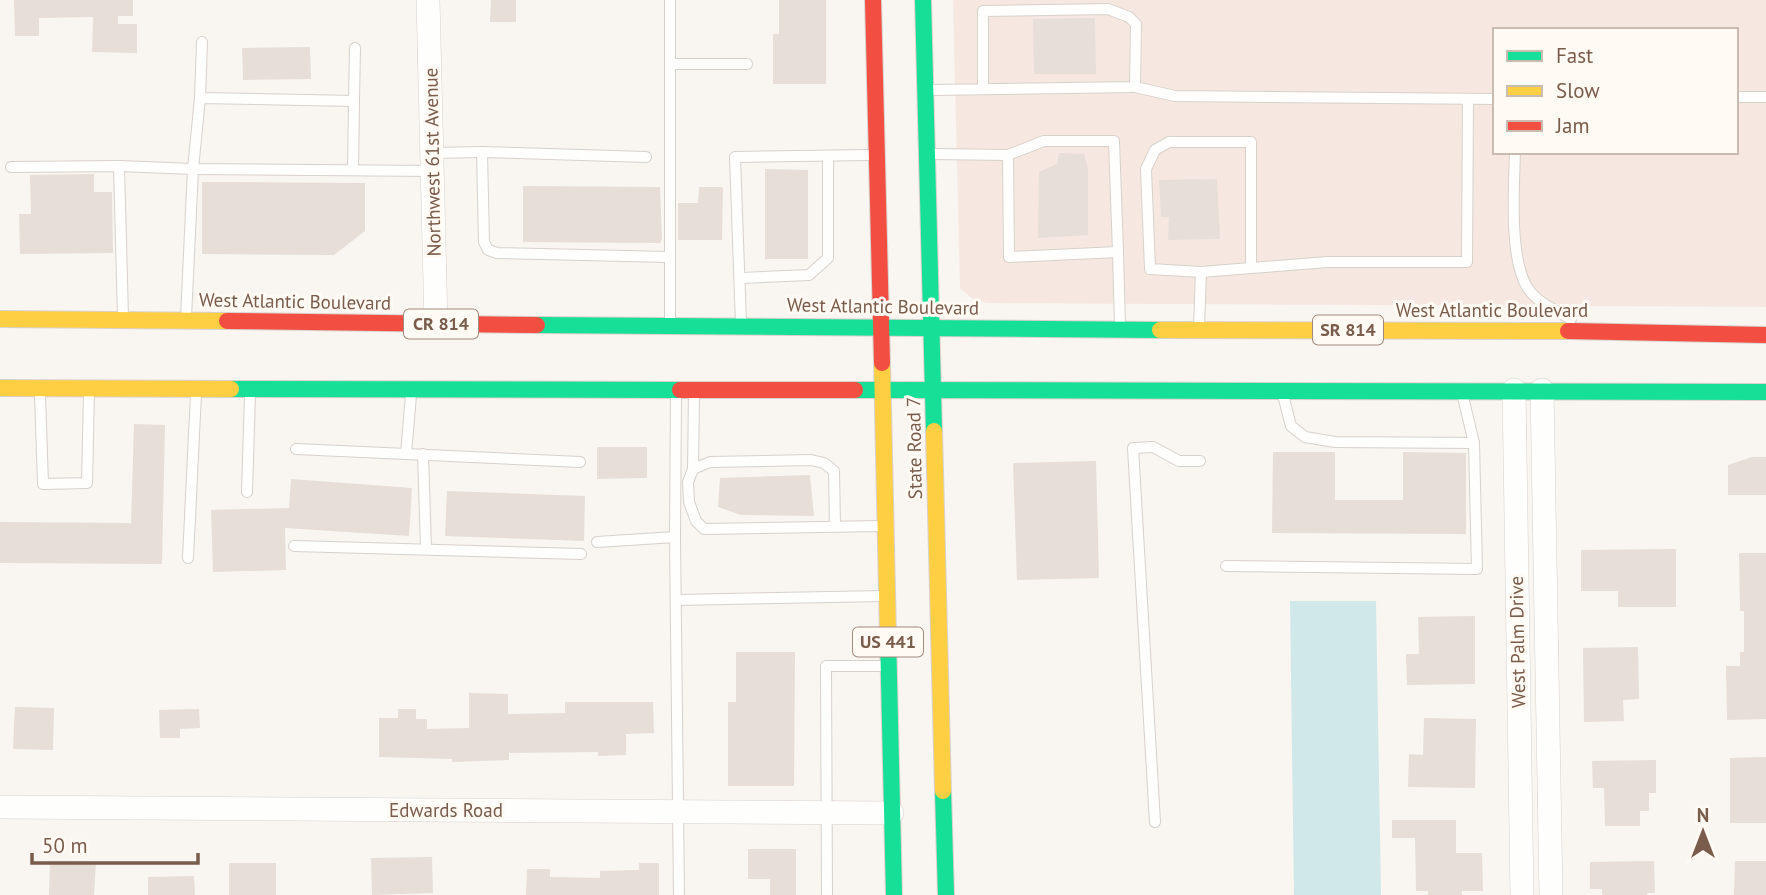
<svg xmlns="http://www.w3.org/2000/svg" width="1766" height="895" viewBox="0 0 1766 895" font-family="'PT Sans',sans-serif">
<style>
.commercial{fill:#f6e8e1;fill-rule:evenodd}
.water{fill:#d0e8ea}
.building{fill:#e6ded7}
.lines{fill:none;stroke-linecap:round;stroke-linejoin:round}
.lane-casing{stroke:#d7d1cb;stroke-width:12}
.street-casing{stroke:#d7d1cb;stroke-width:24}
.fast-casing{stroke:#dad1cc;stroke-width:18}
.slow-casing{stroke:#dad1cc;stroke-width:18}
.jam-casing{stroke:#dad1cc;stroke-width:18}
.lane{stroke:#fefefd;stroke-width:10}
.street{stroke:#fefefd;stroke-width:23}
.fast{stroke:#16e098;stroke-width:16}
.slow{stroke:#ffcf43;stroke-width:16}
.jam{stroke:#f24e42;stroke-width:16}
.labels{text-anchor:middle;stroke-width:6;stroke-linejoin:round;paint-order:stroke}
.shield{fill:#fffaf3;stroke:#a28b7f;stroke-width:2}
.shield-label{font-size:18px;font-weight:bold;fill:#7a5c4d}
.street-label{font-size:19px;fill:#7a5c4d;stroke:#fffaf3}
</style>
<rect width="100%" height="100%" fill="#f9f5f0"/>
<!-- commercial -->
<path class="commercial" d="M953,0H1766V307L987,303L974,300L960,288ZM1495,30H1736V152H1495Z"/>
<!-- water -->
<polygon class="water" points="1290,601 1376,601 1381,895 1294,895"/>
<!-- building -->
<g class="building">
<polygon points="14,0 133,0 133,16 118,16 118,24 137,24 137,53 92,52 93,17 39,18 39,36 15,36"/>
<polygon points="491,0 516,0 516,22 490,22"/>
<polygon points="779,0 826,0 826,84 773,84 773,34 779,34"/>
<polygon points="1095,18 1096,74 1034,74 1033,19"/>
<polygon points="310,47 311,79 243,80 242,48"/>
<polygon points="1059,153 1084,154 1088,169 1088,235 1038,238 1039,172 1057,164"/>
<polygon points="765,169 808,170 808,259 765,259"/>
<polygon points="94,174 94,192 112,192 113,253 20,254 19,214 31,214 30,175"/>
<polygon points="1217,179 1220,239 1168,240 1169,217 1161,217 1159,180"/>
<polygon points="202,182 365,183 365,231 334,255 202,254"/>
<polygon points="523,186 660,187 662,239 660,243 523,242"/>
<polygon points="699,187 723,187 722,240 678,240 678,203 698,203"/>
<polygon points="134,424 165,425 162,564 0,563 0,522 131,523"/>
<polygon points="597,447 647,447 647,478 597,479"/>
<polygon points="1273,452 1335,452 1335,500 1403,500 1403,452 1466,453 1466,534 1272,533"/>
<polygon points="1752,457 1766,457 1766,495 1728,495 1728,465"/>
<polygon points="1096,461 1099,578 1017,580 1013,463"/>
<polygon points="810,475 814,516 741,515 718,507 720,478"/>
<polygon points="291,479 412,488 409,536 285,528 286,570 213,572 211,510 289,508"/>
<polygon points="447,491 585,496 584,541 445,536"/>
<polygon points="1676,549 1676,607 1618,607 1618,591 1581,591 1581,550"/>
<polygon points="1739,553 1766,553 1766,719 1727,720 1726,666 1740,666 1740,652 1744,652 1744,611 1740,611"/>
<polygon points="1475,616 1475,684 1407,685 1406,654 1419,654 1418,617"/>
<polygon points="1638,647 1639,699 1623,700 1624,721 1584,722 1583,648"/>
<polygon points="736,652 795,652 794,786 728,786 728,702 736,702"/>
<polygon points="469,693 508,694 508,714 565,713 565,702 653,702 654,733 626,734 626,755 598,756 598,752 509,753 509,760 452,762 452,759 379,757 379,718 398,718 398,709 416,709 416,719 427,719 427,729 469,728"/>
<polygon points="15,707 54,708 53,750 13,749"/>
<polygon points="199,709 200,728 180,729 180,738 160,738 159,710"/>
<polygon points="1424,718 1476,719 1475,788 1408,787 1409,754 1423,755"/>
<polygon points="1766,757 1766,823 1730,823 1730,758"/>
<polygon points="1656,760 1656,793 1649,793 1649,811 1640,811 1640,826 1605,826 1604,788 1593,788 1592,761"/>
<polygon points="1392,820 1456,820 1456,853 1482,853 1483,891 1462,891 1462,895 1428,895 1428,891 1416,891 1415,838 1392,838"/>
<polygon points="748,849 796,849 796,895 770,895 770,879 748,879"/>
<polygon points="432,857 433,893 372,895 371,858"/>
<polygon points="50,861 96,862 94,895 49,895"/>
<polygon points="1654,861 1655,893 1647,893 1647,895 1602,895 1602,889 1590,889 1590,862"/>
<polygon points="1735,861 1766,861 1766,895 1734,895"/>
<rect x="229" y="863" width="47" height="32"/>
<polygon points="639,863 659,863 659,895 526,895 527,869 550,869 550,877 600,878 600,871 639,870"/>
<polygon points="194,876 195,895 148,895 148,877"/>
</g>
<g class="lines">
<!-- lane casing -->
<g class="lane-casing">
<g id="lane">
<polyline points="670,0 670,323"/>
<polyline points="670,64 747,64"/>
<polyline points="1135,87 1175,96 1495,99"/>
<polyline points="931,90 1135,87 1136,24 1129,17 1108,9 983,11 983,88"/>
<polyline points="1736,97 1766,97"/>
<polyline points="200,98 202,42"/>
<path d="M1515,152C1514,188 1509,257 1527,287C1536,302 1556,311 1571,319"/>
<polyline points="432,153 482,152"/>
<polyline points="933,154 1008,155 1044,141 1114,141 1118,252 1009,257 1008,155"/>
<polyline points="646,157 482,152 484,242 488,250 497,253 669,257"/>
<polyline points="119,166 193,169 432,171"/>
<polyline points="11,167 119,166 123,317"/>
<polyline points="353,170 354,101"/>
<polyline points="1118,252 1120,327"/>
<polyline points="1251,268 1328,262 1467,262 1468,99"/>
<polyline points="741,278 809,275 828,258 828,156"/>
<polyline points="186,318 193,169 200,98 354,101 355,48"/>
<polyline points="741,324 735,157 871,155"/>
<polyline points="1199,327 1201,272 1251,268 1251,142 1169,142 1155,150 1146,169 1150,269 1201,272"/>
<polyline points="694,393 693,469 688,482 689,502 696,521 704,529 882,526"/>
<polyline points="40,394 43,484 87,483 89,392"/>
<polyline points="676,395 675,537 679,895"/>
<polyline points="1283,395 1291,426 1305,437 1335,442 1474,443"/>
<polyline points="296,449 406,454 411,395"/>
<polyline points="406,454 580,462"/>
<polyline points="423,454 426,549"/>
<polyline points="693,469 710,462 811,460 824,463 834,471 835,526"/>
<polyline points="247,492 250,394"/>
<polyline points="597,542 675,537"/>
<polyline points="294,546 581,554"/>
<polyline points="188,558 196,394"/>
<polyline points="1226,566 1477,569 1474,443 1463,397"/>
<polyline points="677,600 884,596"/>
<polyline points="1155,822 1133,448 1153,447 1179,461 1200,461"/>
<polyline points="827,895 826,666 885,666"/>
</g>
</g>
<!-- street casing -->
<g class="street-casing">
<g id="street">
<polyline points="428,0 436,324"/>
<polyline points="1514,390 1522,895"/>
<polyline points="1542,390 1551,895"/>
<polyline points="0,807 892,813"/>
</g>
</g>
<!-- fast casing -->
<g class="fast-casing">
<g id="fast">
<polyline points="923,0 934,431"/>
<polyline points="537,325 1160,330"/>
<polyline points="231,389 680,390"/>
<polyline points="855,390 1766,392"/>
<polyline points="888,636 894,895"/>
<polyline points="943,791 946,895"/>
</g>
</g>
<!-- slow casing -->
<g class="slow-casing">
<g id="slow">
<polyline points="0,319 227,321"/>
<polyline points="1160,330 1568,331"/>
<polyline points="882,363 888,636"/>
<polyline points="0,388 231,389"/>
<polyline points="934,431 943,791"/>
</g>
</g>
<!-- jam casing -->
<g class="jam-casing">
<g id="jam">
<polyline points="873,0 882,363"/>
<polyline points="227,321 537,325"/>
<polyline points="1568,331 1766,335"/>
<polyline points="680,390 855,390"/>
</g>
</g>
<!-- lane -->
<use href="#lane" class="lane"/>
<!-- street -->
<use href="#street" class="street"/>
<!-- fast -->
<use href="#fast" class="fast"/>
<!-- slow -->
<use href="#slow" class="slow"/>
<!-- jam -->
<use href="#jam" class="jam"/>
</g>
<g class="labels">
<!-- shield labels -->
<g class="shield">
<rect x="404" y="309.5" width="74" height="29" rx="5"/>
<rect x="1313" y="315.5" width="70" height="29" rx="5"/>
<rect x="853" y="627.5" width="70" height="29" rx="5"/>
</g>
<g class="shield-label">
<text x="441" y="330">CR 814</text>
<text x="1348" y="336">SR 814</text>
<text x="888" y="648">US 441</text>
</g>
<!-- street labels -->
<g class="street-label">
<text transform="translate(432 162) rotate(-91)" y="7">Northwest 61st Avenue</text>
<text transform="translate(295 301) rotate(1)" y="7">West Atlantic Boulevard</text>
<text transform="translate(883 306) rotate(1)" y="7">West Atlantic Boulevard</text>
<text x="1492" y="317">West Atlantic Boulevard</text>
<text transform="translate(914 448) rotate(-91)" y="7">State Road 7</text>
<text transform="translate(1517 642) rotate(-91)" y="7">West Palm Drive</text>
<text x="446" y="817">Edwards Road</text>
</g>
</g>
<!-- legend -->
<rect x="1493" y="28" width="245" height="126" fill="#fffaf3" stroke="#cabbb1" stroke-width="2"/>
<rect x="1507" y="51" width="35" height="10" fill="#16e098" stroke="#cabbb1" stroke-width="2"/>
<text x="1556" y="63" font-size="21" fill="#7a5c4d">Fast</text>
<rect x="1507" y="86" width="35" height="10" fill="#ffcf43" stroke="#cabbb1" stroke-width="2"/>
<text x="1556" y="98" font-size="21" fill="#7a5c4d">Slow</text>
<rect x="1507" y="121" width="35" height="10" fill="#f24e42" stroke="#cabbb1" stroke-width="2"/>
<text x="1556" y="133" font-size="21" fill="#7a5c4d">Jam</text>
<!-- north arrow -->
<g transform="translate(1703 832)" stroke="#fffaf3" stroke-width="5" paint-order="stroke">
<path d="M0-5L12 26L0 18L-12 26Z" fill="#7a5c4d"/>
<text y="-10" font-size="19" font-weight="bold" text-anchor="middle" fill="#7a5c4d">N</text>
</g>
<!-- scale -->
<path d="M32 853v10h166v-10" fill="none" stroke="#7a5c4d" stroke-width="3.5"/>
<text x="42" y="853" font-size="21" fill="#7a5c4d" stroke="#fffaf3" stroke-width="5" paint-order="stroke">50 m</text>
</svg>
